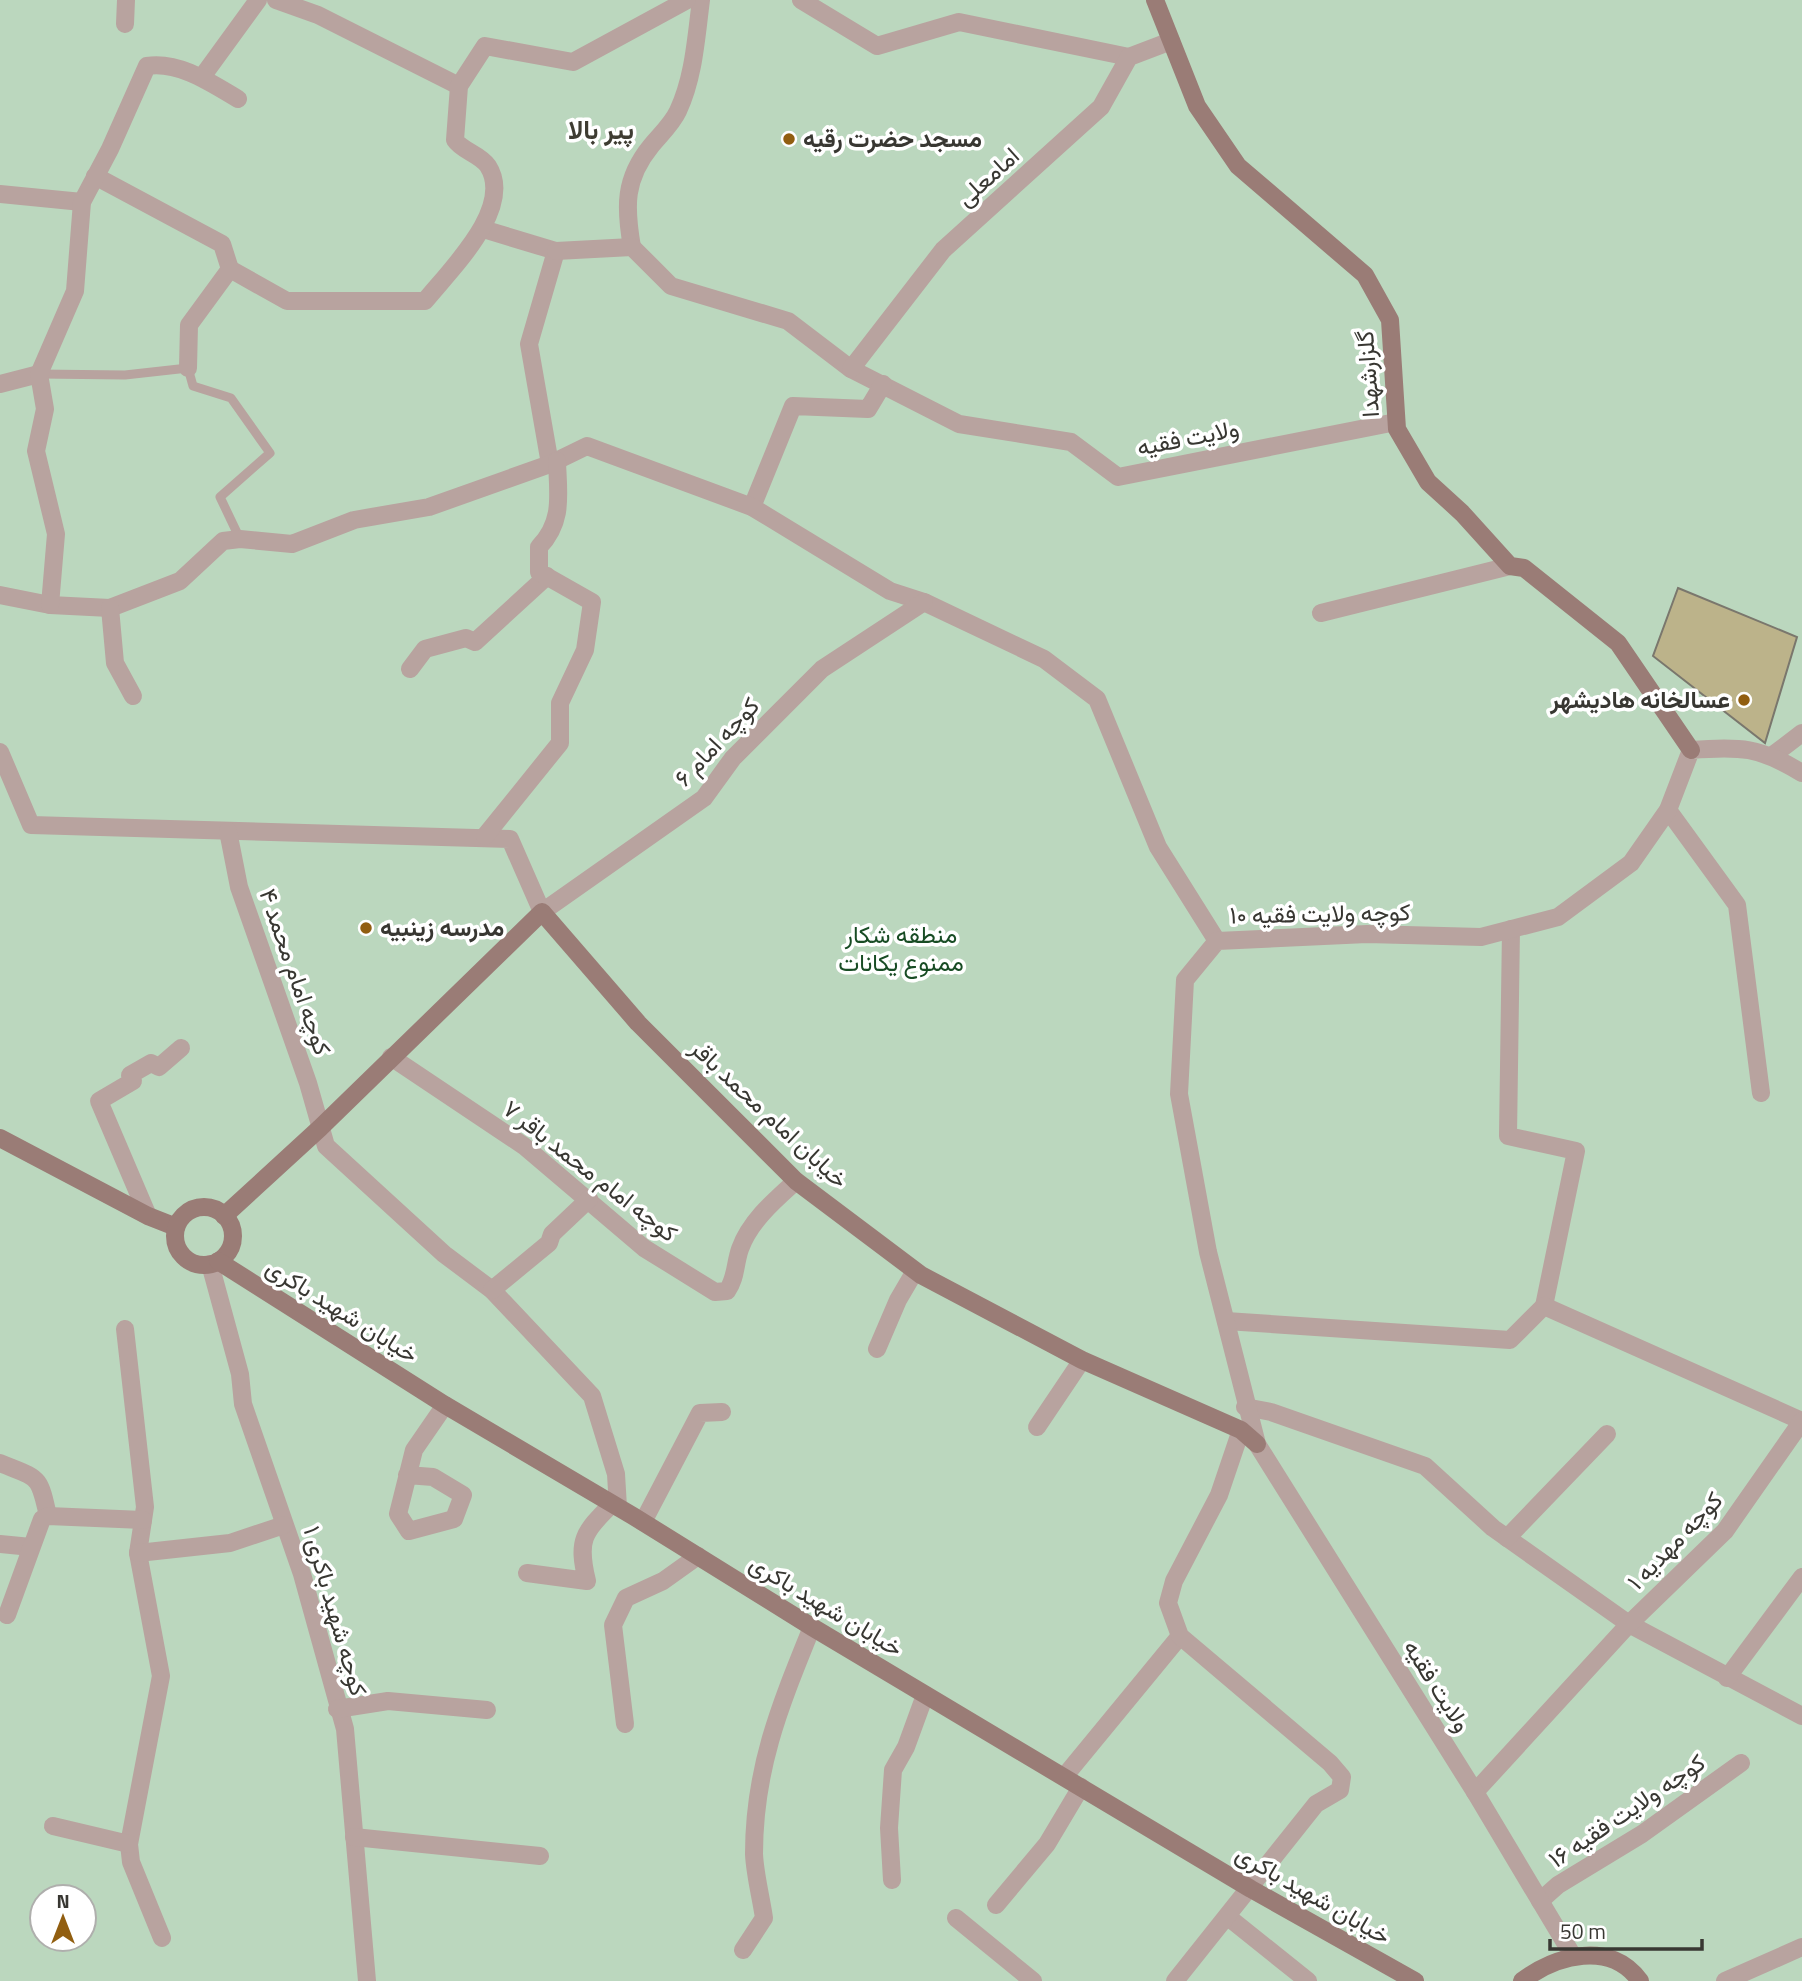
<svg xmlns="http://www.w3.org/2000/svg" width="1802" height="1981" viewBox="0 0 1802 1981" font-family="'Titillium Web',Vazirmatn,sans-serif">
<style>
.green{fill:#bbd7be;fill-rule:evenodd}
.building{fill:#bcb38a;stroke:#7a776d;stroke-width:2}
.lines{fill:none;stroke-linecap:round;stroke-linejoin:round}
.lane{stroke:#b8a39f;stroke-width:9}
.street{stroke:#b8a39f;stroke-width:18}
.secondary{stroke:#9a7c76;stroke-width:18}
.poi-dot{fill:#915e10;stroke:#fff;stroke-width:2.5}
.labels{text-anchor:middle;stroke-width:7;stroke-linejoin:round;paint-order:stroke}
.poi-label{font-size:24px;font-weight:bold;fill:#383732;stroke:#fff;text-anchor:start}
.street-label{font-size:24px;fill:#383732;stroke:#fff}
.park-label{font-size:24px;fill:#184c24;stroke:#fff}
.neighbourhood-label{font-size:26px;font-weight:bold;fill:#3e3c32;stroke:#fff}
</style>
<rect width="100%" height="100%" fill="#f6f3e7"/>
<!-- green -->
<path class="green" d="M0,0H1802V1981H0ZM42,1897H84V1939H42Z"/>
<!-- building -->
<polygon class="building" points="1678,588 1797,637 1765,743 1653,656"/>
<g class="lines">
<!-- lane -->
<polyline class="lane" points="39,374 125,375 188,368 193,386 231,398 270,453 220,497 240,539"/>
<!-- street -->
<g class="street">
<polyline points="276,0 318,15 459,86"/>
<polyline points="801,0 877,46 959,22 1129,57"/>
<polyline points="125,24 126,0"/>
<polyline points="202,77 258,0"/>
<polyline points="95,176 222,244 230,269"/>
<polyline points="0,194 82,202"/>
<polyline points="483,229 556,251 529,344 550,464"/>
<path d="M632,247C625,207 624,179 651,146C660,135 672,124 678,111C694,77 696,38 701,0"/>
<polyline points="556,251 632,247 671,286 788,321 851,369 959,424 1071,442 1118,477 1396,422"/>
<path d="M188,368L189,325L230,269L287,301H425C449,271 515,208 488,166C480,154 462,151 455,140L459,86L485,46L573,62L687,0"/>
<polyline points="851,369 943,250 1101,107 1129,57 1171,41"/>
<polyline points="0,384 39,374"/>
<polyline points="752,507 793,406 868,409 883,384"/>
<polyline points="0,595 50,605 110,608 180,581 223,541 240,539 292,544 354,520 429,507 550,464 587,446 752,507 890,591 924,602 1044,659 1097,699 1158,847 1217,941"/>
<path d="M50,605L56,534L36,451L45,409L39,374L75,291L82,202L110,149L147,66C179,61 211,83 238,99"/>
<polyline points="110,608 115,663 133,696"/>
<polyline points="1321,613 1510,566"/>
<polyline points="410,669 425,649 466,638 475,642 547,576"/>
<polyline points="0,752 31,825 510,839 542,912 704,798 733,758 822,669 924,602"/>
<polyline points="1773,755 1802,733"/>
<polyline points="1668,810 1737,905 1761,1093"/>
<polyline points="228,831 239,887 308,1083 326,1146 444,1254 492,1290 592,1396 616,1474 618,1507"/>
<path d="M485,836L560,743V703L585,650L592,602L539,572V547C564,521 558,494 557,461"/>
<polyline points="1511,929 1508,1136 1576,1151 1544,1306"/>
<path d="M391,1057L524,1146L644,1248L715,1292L727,1291C736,1279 735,1263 740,1249C750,1221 775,1200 796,1181"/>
<polyline points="148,1216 99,1101 133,1081 130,1075 151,1063 159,1067 181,1048"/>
<polyline points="210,1264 240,1374 243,1404 302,1574 345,1729 367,1981"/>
<polyline points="492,1290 549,1243 552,1234 589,1199"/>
<polyline points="1226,1321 1510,1340 1544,1306 1802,1421"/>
<polyline points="125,1329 145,1507 138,1553 161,1676 129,1844 131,1862 162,1938"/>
<polyline points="877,1349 898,1300 915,1271"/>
<polyline points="1245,1407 1271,1412 1425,1466 1493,1528 1629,1624 1802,1716"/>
<polyline points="1037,1427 1082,1360"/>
<path d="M0,1463C39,1479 39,1474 48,1516"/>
<polyline points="407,1475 433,1477 463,1495 454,1519 409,1531 398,1514 414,1450 445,1405"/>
<polyline points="643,1522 700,1413 722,1412"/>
<polyline points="1507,1538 1607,1434"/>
<polyline points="0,1544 31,1547"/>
<polyline points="138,1553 230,1543 284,1525"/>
<path d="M527,1573L587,1581C577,1540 583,1533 612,1504"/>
<polyline points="7,1615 42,1519 48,1516 143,1520"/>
<polyline points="1727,1678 1802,1577"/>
<polyline points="337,1709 388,1701 487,1710"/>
<polyline points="625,1724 613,1625 626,1598 663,1581 698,1556"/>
<polyline points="1064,1777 1180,1636"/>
<polyline points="1475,1792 1629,1624 1725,1531 1802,1421"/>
<polyline points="53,1826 129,1844"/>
<polyline points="354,1837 540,1856"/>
<polyline points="892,1880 889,1828 893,1770 906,1747 925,1695"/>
<polyline points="1540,1901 1558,1885 1642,1834 1741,1763"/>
<polyline points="996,1905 1047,1844 1081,1787"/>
<polyline points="1228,1917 1308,1981"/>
<polyline points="956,1918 1033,1981"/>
<path d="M743,1950L764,1918C761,1897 755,1875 754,1854C754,1768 780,1706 812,1627"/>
<path d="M1573,1956L1475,1792L1257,1444L1208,1252L1179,1094L1185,980L1217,941L1367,934L1481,937L1558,917L1631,863L1668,810L1691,750C1740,746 1760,747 1802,773"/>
<polyline points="1175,1981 1316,1804 1340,1790 1342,1777 1330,1763 1180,1636 1168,1603 1174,1581 1219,1495 1241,1430"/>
<polyline points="1725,1981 1802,1947"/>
</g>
<!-- secondary -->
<g class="secondary">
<polyline points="1155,0 1197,106 1238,166 1365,275 1390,320 1397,429 1428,482 1462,513 1510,566 1524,568 1618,643 1691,750"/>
<polyline points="0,1138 148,1216 176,1227"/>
<circle cx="204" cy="1236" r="29"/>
<polyline points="224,1216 320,1128 542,912 638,1023 796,1181 921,1275 1082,1360 1241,1430 1257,1444"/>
<polyline points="218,1261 445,1405 633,1516 812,1627 1251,1889 1415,1981"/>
<path d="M1522,1981C1556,1955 1611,1940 1640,1981"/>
</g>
</g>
<!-- markers -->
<g class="poi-dot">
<circle cx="789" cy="139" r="7"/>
<circle cx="1744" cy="700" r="7"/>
<circle cx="366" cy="928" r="7"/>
</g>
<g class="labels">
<!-- poi labels -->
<g class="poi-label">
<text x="803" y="147">مسجد حضرت رقیه</text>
<text x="1730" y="708" text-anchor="end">عسالخانه هادیشهر</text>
<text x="380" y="936">مدرسه زینبیه</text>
</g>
<!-- street labels -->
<g class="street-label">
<text transform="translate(988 177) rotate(-42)" y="8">امامعلی</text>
<text transform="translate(1368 374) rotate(-94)" y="8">گلزارشهدا</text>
<text transform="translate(1188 438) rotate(-11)" y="8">ولایت فقیه</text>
<text transform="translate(717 742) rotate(-47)" y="8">کوچه امام ۶</text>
<text transform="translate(1320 914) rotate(-1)" y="8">کوچه ولایت فقیه ۱۰</text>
<text transform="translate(295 972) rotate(71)" y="8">کوچه امام محمد ۴</text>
<text transform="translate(769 1114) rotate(43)" y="8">خیابان امام محمد باقر</text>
<text transform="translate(590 1171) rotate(38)" y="8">کوچه امام محمد باقر ۷</text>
<text transform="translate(342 1311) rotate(32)" y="8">خیابان شهید باکری</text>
<text transform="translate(1675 1541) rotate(-46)" y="8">کوچه مهدیه ۱</text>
<text transform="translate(826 1606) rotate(31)" y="8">خیابان شهید باکری</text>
<text transform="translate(335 1611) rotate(74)" y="8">کوچه شهید باکری ۱</text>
<text transform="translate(1437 1686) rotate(58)" y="8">ولایت فقیه</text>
<text transform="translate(1627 1811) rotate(-34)" y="8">کوچه ولایت فقیه ۱۶</text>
<text transform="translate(1313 1895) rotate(30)" y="8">خیابان شهید باکری</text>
</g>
<!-- park labels -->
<g class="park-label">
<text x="901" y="943">منطقه شکار<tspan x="901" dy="28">ممنوع یکانات</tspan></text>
</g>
<!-- neighbourhood labels -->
<g class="neighbourhood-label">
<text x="601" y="139">پیر بالا</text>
</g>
</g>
<!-- north arrow -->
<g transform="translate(63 1918)"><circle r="33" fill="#ffffff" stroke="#afafad" stroke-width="2"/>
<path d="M0-5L12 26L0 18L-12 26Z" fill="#915e10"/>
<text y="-10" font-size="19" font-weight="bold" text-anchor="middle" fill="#383732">N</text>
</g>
<!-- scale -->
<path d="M1550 1939v10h152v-10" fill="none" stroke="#383732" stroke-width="3.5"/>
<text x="1560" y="1939" font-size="21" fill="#383732" stroke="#ffffff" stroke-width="5" paint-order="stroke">50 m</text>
</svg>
